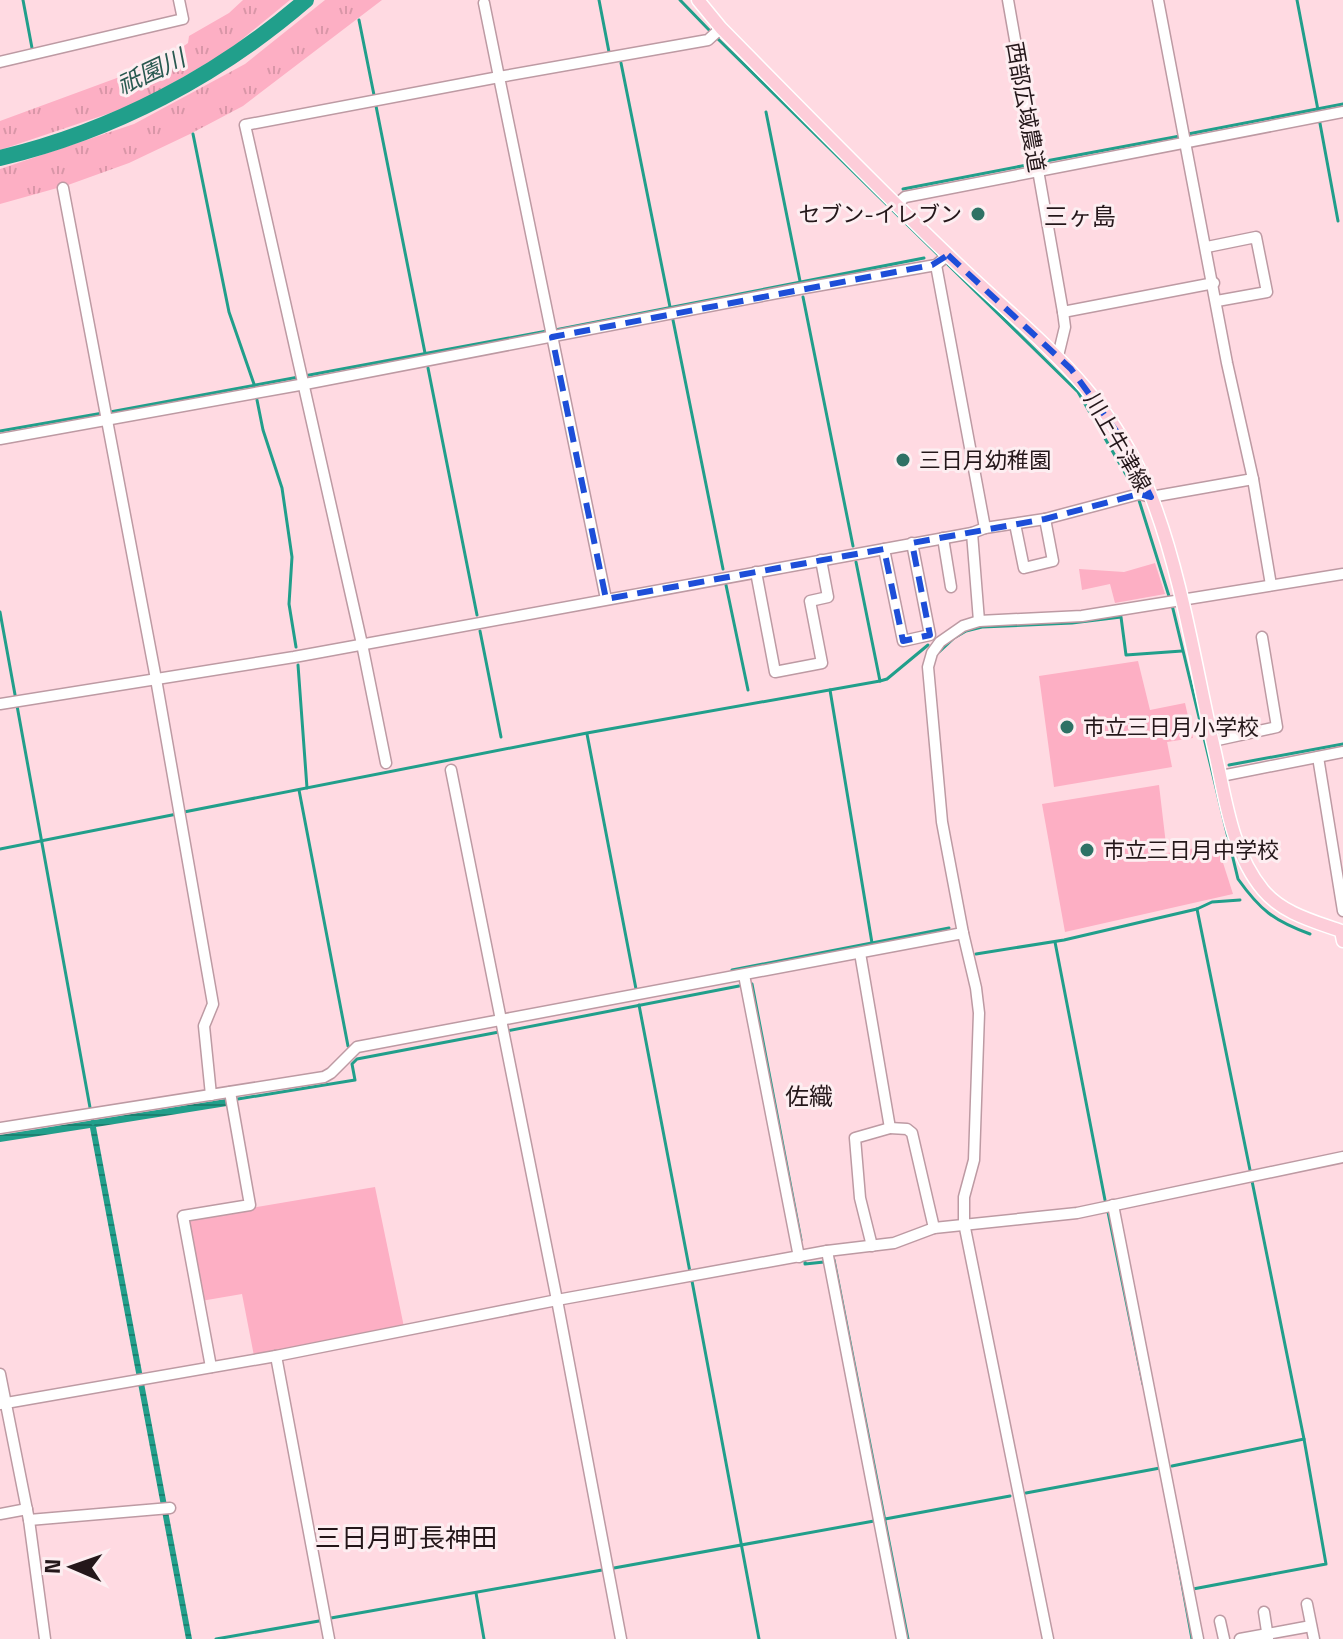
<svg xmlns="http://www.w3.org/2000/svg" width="1343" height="1639" viewBox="0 0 1343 1639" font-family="'Titillium Web','Noto Sans JP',sans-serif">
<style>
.grass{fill:url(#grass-tufts)}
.garden{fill:#fdafc4}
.water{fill:url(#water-rules)}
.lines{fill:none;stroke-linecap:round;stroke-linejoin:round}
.stream{stroke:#219f8b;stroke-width:3}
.river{stroke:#219f8b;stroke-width:16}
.minor-casing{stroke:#bd9aa3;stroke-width:13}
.major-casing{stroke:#fff;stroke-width:15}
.minor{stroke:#fff;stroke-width:10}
.major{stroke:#fdcdd9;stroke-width:12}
.marked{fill:none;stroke:#1d4ed8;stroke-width:6;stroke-dasharray:16 10;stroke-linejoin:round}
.poi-dot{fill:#2e7265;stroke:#fdeef1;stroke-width:3}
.labels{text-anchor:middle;stroke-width:6;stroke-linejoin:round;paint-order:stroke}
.street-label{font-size:22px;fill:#24171a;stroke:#fdeef1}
.poi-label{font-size:22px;fill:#24171a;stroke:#fdeef1;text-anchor:start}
.water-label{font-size:24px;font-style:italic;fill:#295950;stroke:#fdeef1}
.neighbourhood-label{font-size:24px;fill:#24171a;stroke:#fdeef1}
.quarter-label{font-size:26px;fill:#24171a;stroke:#fdeef1}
</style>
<defs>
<pattern id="grass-tufts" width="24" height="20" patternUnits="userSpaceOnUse" patternTransform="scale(2)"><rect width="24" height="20" fill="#fdafc4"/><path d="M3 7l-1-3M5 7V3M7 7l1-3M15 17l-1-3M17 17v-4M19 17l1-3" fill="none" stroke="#d996a8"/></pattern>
<pattern id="water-rules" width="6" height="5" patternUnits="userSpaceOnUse" patternTransform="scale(2)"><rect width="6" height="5" fill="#219f8b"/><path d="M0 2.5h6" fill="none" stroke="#1d8171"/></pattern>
</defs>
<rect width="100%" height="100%" fill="#ffdae2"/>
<!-- grass -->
<g class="grass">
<polygon points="243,0 290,0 229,50 140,103 0,150 0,121 163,61 188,43 189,36 229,13"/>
<polygon points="325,0 382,0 243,106 190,134 129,163 68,185 0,204 0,169 134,124 245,64"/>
</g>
<!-- garden -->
<g class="garden">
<polygon points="1155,563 1165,594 1115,603 1110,584 1082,590 1079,569 1124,572"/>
<polygon points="1138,661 1150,710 1185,703 1193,738 1167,742 1172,767 1054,787 1039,676"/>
<polygon points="1159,785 1167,853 1217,844 1233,894 1065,932 1042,804"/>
<polygon points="375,1187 404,1327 254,1356 242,1294 201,1301 186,1219"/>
</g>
<!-- water -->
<polygon class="water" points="226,1099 227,1106 96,1127 192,1639 186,1639 90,1128 0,1142 0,1135"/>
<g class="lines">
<!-- stream -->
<g class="stream">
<polyline points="23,0 32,48"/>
<polyline points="599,0 609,52"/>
<polyline points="680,0 711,32"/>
<polyline points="1297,0 1318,110"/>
<polyline points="359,20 374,95"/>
<polyline points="716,37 1078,392 1135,490"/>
<polyline points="621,63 670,307"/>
<polyline points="376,106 425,353"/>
<polyline points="766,112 800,281"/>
<polyline points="1319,118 1338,221"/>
<polyline points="193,134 229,312 255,387"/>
<polyline points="1188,134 1343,104"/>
<polyline points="1046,161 1180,136"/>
<polyline points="903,189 1027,165"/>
<polyline points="803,297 853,546"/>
<polyline points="673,320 723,569"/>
<polyline points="555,330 924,258"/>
<polyline points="428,368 477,615"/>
<polyline points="257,400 263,430 282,488 292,557 289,604 296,647"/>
<polyline points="110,412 547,331"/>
<polyline points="0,431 103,413"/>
<path d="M1138,497L1173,609L1238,879C1260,910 1274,921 1310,934"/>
<polyline points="856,562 880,681"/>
<polyline points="726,585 748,690"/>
<polyline points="0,612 93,1124"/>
<polyline points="480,631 501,737"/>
<polyline points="939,652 954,638 966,631 982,627 1072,623 1121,617 1126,655 1182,651"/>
<polyline points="298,665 307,788"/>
<polyline points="830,690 872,943"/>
<polyline points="587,734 636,989"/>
<polyline points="1229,765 1343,744"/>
<polyline points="299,790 348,1046"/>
<polyline points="184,812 587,733 880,681 887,679 928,645"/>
<polyline points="0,849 177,814"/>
<polyline points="1197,909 1250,1170"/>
<polyline points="1055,942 1105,1200"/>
<polyline points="976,954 1064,940 1197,909 1212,902 1240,900"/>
<polyline points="732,970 949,928"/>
<polyline points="752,984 801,1240"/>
<polyline points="639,1005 690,1272"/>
<polyline points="507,1031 739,986"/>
<polyline points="232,1100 355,1080 352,1064 357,1059 499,1032"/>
<polyline points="1108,1212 1143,1384"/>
<polyline points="834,1260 908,1639"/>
<polyline points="805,1262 805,1264 824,1262"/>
<polyline points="692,1281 759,1639"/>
<polyline points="1172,1466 1304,1439"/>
<polyline points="1026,1493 1160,1468"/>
<polyline points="885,1519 1010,1496"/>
<polyline points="1174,1540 1192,1639"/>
<polyline points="614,1568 874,1521"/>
<polyline points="1193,1589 1326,1564 1304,1439 1252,1181"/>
<polyline points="476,1593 484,1639"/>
<polyline points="331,1618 602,1570"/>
<polyline points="216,1639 319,1621"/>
</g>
<!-- river -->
<path class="river" d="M0,158C113,131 218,76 306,0"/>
<!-- minor casing -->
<g class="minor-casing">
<g id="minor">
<polyline points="1008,0 1063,312 1065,327 1058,356"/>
<polyline points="1158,0 1227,363 1253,479 1271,585"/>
<polyline points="0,62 183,19 179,0"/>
<polyline points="63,188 156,679 213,1004 204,1026 211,1095"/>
<polyline points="897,204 905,197 1343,112"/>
<polyline points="1207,247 1256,237 1267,292 1217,301"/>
<polyline points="936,265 985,528"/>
<polyline points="1063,312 1214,283"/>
<polyline points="0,439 305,384 793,290 936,265 948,255"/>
<polyline points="1015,524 1024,568 1053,561 1045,519"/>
<polyline points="972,533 979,621"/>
<polyline points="943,538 951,587"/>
<polyline points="884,549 903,641 930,635 912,543"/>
<polyline points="756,572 775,672 822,663 810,601 828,597 821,560"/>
<polyline points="606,599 499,77 708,40 721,28"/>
<polyline points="0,704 294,657 972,533 985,528 1045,519 1139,494 1151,497 1253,479"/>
<polyline points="1213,741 1277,727 1262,637"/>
<polyline points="1318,757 1343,911"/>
<polyline points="386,763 362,644 245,125 499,77 484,3"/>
<polyline points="451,770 557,1300 621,1639"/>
<polyline points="1221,776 1343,752"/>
<polyline points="860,953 890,1128 855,1138 860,1198 872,1246"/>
<polyline points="744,975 799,1257"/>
<polyline points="0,1128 324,1077 331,1073 357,1047 963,933"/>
<polyline points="890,1128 907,1129 912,1133 934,1228"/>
<polyline points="1113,1205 1198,1639"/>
<polyline points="827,1251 902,1639"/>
<polyline points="276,1356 329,1639"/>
<polyline points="211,1367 183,1216 250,1205 230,1092"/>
<polyline points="0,1374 29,1520 45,1639"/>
<polyline points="0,1404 276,1356 557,1300 827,1251 894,1243 934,1228 1077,1213 1343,1157"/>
<polyline points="0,1514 27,1509"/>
<polyline points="29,1520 170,1508"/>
<polyline points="1307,1604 1314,1639"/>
<polyline points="1264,1612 1268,1638"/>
<polyline points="1220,1621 1224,1639"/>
<polyline points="1048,1639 964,1223 964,1197 974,1160 979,1013 976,988 963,933 942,822 928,667 932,653 940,642 963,626 979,621 1082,616 1343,574"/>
<polyline points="1240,1639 1311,1626"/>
</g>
</g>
<!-- major casing -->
<g class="major-casing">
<path id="major" d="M698,0L721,28C796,104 870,180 947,254C1028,333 1108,386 1151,496C1182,576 1195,665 1214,748C1225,795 1231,852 1263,890C1282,913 1313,921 1341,931L1343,941"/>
</g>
<!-- minor -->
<use href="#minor" class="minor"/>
<!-- major -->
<use href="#major" class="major"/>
</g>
<!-- marked area -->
<path class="marked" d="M948,255L1071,369L1122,439L1151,497L1139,494L1045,519L912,543L930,635L903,641L884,549L606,599L552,337L932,265Z"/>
<!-- markers -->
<g class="poi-dot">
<circle cx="978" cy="214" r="8"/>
<circle cx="903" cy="460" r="8"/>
<circle cx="1067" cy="727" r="8"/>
<circle cx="1087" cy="850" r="8"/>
</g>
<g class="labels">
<!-- street labels -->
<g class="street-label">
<text transform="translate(1026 107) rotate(80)" y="8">西部広域農道</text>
<text transform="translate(1118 442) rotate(60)" y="8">川上牛津線</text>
</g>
<!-- poi labels -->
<g class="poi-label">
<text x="962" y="222" text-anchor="end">セブン-イレブン</text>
<text x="919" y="468">三日月幼稚園</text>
<text x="1083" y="735">市立三日月小学校</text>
<text x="1103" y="858">市立三日月中学校</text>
</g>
<!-- water labels -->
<g class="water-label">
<text transform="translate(151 72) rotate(-25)" y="8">祇園川</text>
</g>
<!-- neighbourhood labels -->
<g class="neighbourhood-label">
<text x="1080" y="225">三ヶ島</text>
<text x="809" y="1105">佐織</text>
</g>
<!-- quarter labels -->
<g class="quarter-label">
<text x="406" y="1547">三日月町長神田</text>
</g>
</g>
<!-- north arrow -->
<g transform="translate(72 1567) rotate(272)" stroke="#fdeef1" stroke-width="6" paint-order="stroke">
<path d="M0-6L14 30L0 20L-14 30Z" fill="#24171a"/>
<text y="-12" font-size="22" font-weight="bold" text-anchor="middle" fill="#24171a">N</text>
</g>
</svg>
